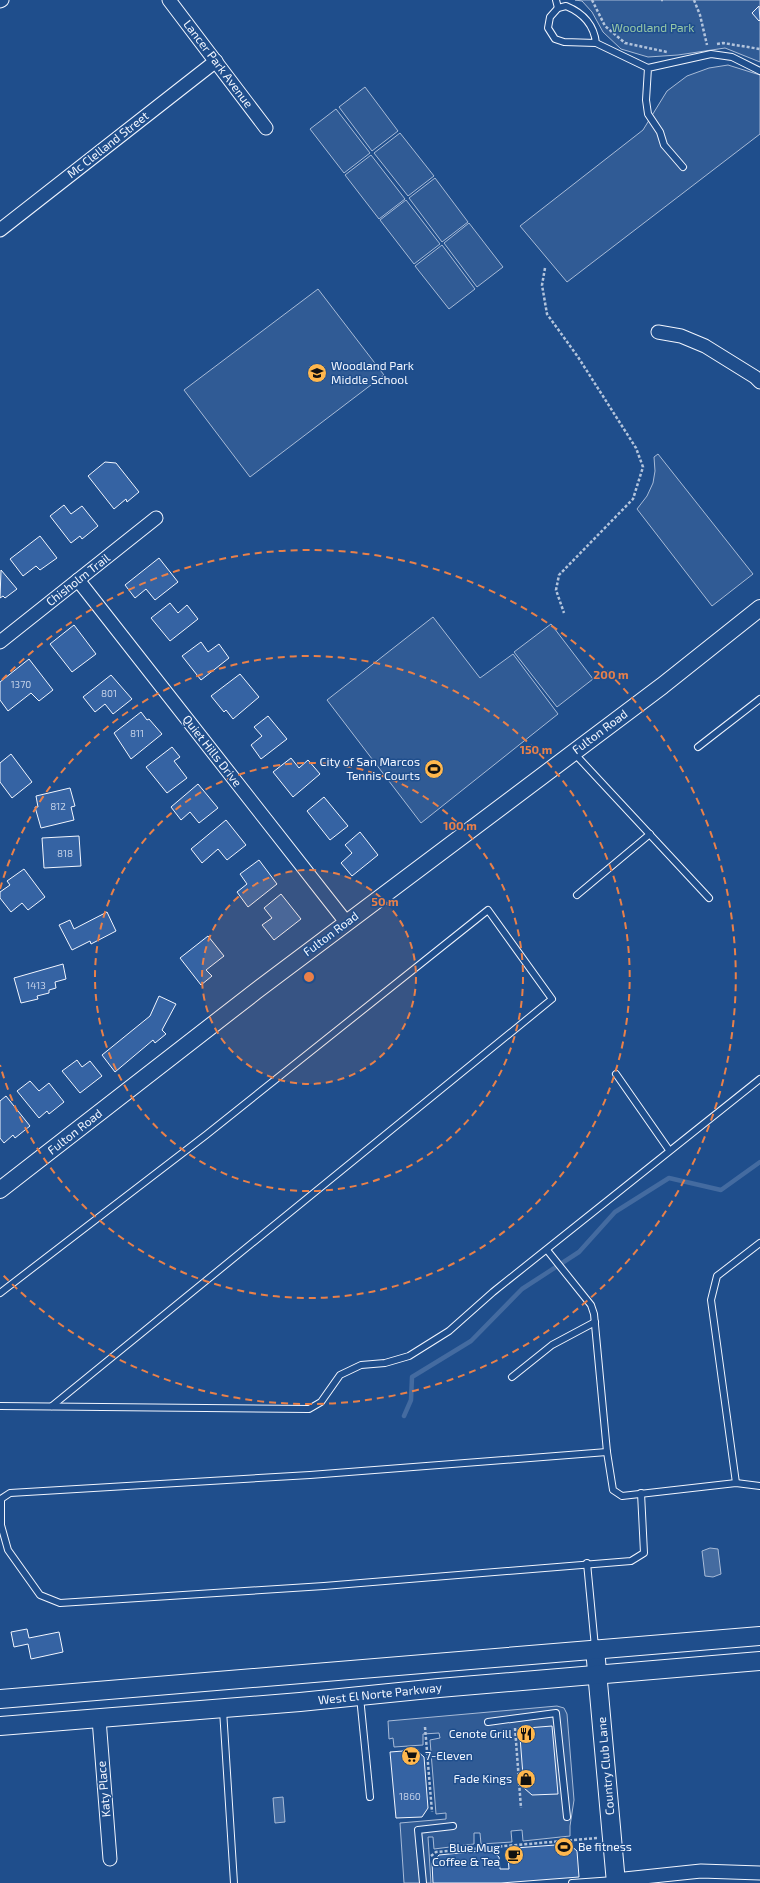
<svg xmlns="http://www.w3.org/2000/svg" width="760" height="1883" viewBox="0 0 760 1883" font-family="'Exo 2',sans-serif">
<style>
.built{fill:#305b95;stroke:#a8bbd7}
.water{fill:#446ba0;stroke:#a8bbd7}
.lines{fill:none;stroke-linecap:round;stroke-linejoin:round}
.stream{stroke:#446ba0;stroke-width:4.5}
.building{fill:#3563a3;stroke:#f2f6ff}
.service-casing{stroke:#f2f6ff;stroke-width:8}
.minor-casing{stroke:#f2f6ff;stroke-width:15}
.tertiary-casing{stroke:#f2f6ff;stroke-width:18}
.secondary-casing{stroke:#f2f6ff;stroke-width:20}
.path{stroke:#b3c4dc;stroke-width:2.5;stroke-dasharray:3 2;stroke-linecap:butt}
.service{stroke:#1f4e8c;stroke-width:6}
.minor{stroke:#1f4e8c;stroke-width:13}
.tertiary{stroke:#1f4e8c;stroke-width:16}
.secondary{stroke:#1f4e8c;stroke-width:18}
.ring{fill:none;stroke:#ea8049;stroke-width:2;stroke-dasharray:7 5}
.labels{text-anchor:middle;stroke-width:3;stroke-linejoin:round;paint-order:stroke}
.number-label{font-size:10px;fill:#c3d1e8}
.park-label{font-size:12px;fill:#97c8a6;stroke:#1f4e8c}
.street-label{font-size:12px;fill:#f2f6ff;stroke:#1f4e8c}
.poi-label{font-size:12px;fill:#f2f6ff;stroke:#1f4e8c;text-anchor:end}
.centre{fill:#ea8049;stroke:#1f4e8c;stroke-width:2}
.ring-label{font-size:12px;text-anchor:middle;font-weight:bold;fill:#ea8049;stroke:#1f4e8c;stroke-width:3;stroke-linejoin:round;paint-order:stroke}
</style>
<rect width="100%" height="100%" fill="#1f4e8c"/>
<!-- built -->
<g class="built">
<polygon points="575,0 760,0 760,62 725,48 678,55 648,57 621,49 603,32 592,12 582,1"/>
<polygon points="728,65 760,75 760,134 567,282 520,226 643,130 667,91 687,76 709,68"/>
<polygon points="365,87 398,131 372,151 339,107"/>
<polygon points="336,109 370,153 344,173 310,129"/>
<polygon points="400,133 434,176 408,196 374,153"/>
<polygon points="371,155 405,199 379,219 345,175"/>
<polygon points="435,178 468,222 442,242 409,198"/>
<polygon points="406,200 440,244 414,264 380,220"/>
<polygon points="469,223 503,267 477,287 444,243"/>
<polygon points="442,245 475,289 449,309 415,266"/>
<polygon points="318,289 384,375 250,477 184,390"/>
<polygon points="658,454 753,574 712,606 637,509 647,496 653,483 655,471 654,457"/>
<polygon points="433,617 480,678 513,654 558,714 421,823 327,700"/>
<polygon points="551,624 593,679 557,707 514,652"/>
<polygon points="557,1706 564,1708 567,1714 574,1800 570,1826 570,1836 523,1841 522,1830 511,1831 512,1842 481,1844 480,1833 474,1833 474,1844 434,1849 433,1837 428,1837 431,1883 404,1883 400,1823 446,1819 446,1813 436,1814 430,1740 440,1738 439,1733 423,1734 423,1745 394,1747 393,1738 389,1739 388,1721"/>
</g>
<!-- water -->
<g class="water">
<polygon points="710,1548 718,1549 721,1574 713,1577 705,1576 702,1551"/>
<polygon points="283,1797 285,1822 275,1823 273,1798"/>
</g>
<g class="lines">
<!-- stream -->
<polyline class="stream" points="404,1416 411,1400 412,1377 471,1341 522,1289 579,1252 615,1212 669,1178 721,1190 760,1162"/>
</g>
<!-- building -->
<g class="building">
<polygon points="759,6 760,20 759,21 752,13"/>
<polygon points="105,462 116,463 139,492 127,502 126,499 114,509 88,476"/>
<polygon points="64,505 71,514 82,506 98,526 82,539 80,536 71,543 50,516"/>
<polygon points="40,536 57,558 40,570 36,566 23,576 10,559"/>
<polygon points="159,558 178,582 155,600 146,589 135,598 125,585"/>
<polygon points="1,570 17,589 5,598 3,596 0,598"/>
<polygon points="170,603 178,613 187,605 198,619 170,641 151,618"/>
<polygon points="74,625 96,654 72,672 50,644"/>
<polygon points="201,642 208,652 219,644 229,658 201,680 182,656"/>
<polygon points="29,659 53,690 39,701 31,693 8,711 0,700 0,682"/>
<polygon points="240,674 259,697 233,719 226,710 224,712 211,696"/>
<polygon points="111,675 132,699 113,714 105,704 95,712 83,697"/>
<polygon points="141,712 147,720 149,719 162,734 131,759 114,733"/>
<polygon points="268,716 287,739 261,759 251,745 262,736 254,727"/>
<polygon points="172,747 180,757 174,761 187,778 167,793 146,767"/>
<polygon points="11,754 32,782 12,798 0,782 0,763"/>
<polygon points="291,758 299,768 308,760 320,774 293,797 273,772"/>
<polygon points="198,784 218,808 199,823 190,812 181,820 171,807"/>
<polygon points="70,788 75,806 71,807 74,820 41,828 35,807 38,807 36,796"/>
<polygon points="324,797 348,826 330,840 307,811"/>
<polygon points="226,820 246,845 227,860 218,849 202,863 191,849"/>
<polygon points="360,832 378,855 352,876 341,863 352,853 345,845"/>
<polygon points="79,836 81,866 44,868 42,838"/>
<polygon points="259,860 277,884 248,907 237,892 247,884 240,874"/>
<polygon points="24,869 45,897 28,910 22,903 11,912 0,898 0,892 10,885 7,881"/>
<polygon points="281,894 301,919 274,940 262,925 272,918 264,908"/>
<polygon points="107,912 116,931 91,944 90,941 72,950 59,925 70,920 74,929"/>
<polygon points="208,936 224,956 206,970 212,976 201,985 180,958"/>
<polygon points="63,964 66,979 55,982 56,988 49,990 49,993 37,996 38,999 21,1003 14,978"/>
<polygon points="159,996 176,1004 162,1030 166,1034 155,1043 153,1040 115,1072 102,1055 150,1016"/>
<polygon points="77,1060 82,1067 90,1061 102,1076 80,1093 62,1071"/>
<polygon points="30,1081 39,1091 49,1083 64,1102 49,1114 47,1111 39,1118 17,1091"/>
<polygon points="6,1096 30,1126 15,1138 13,1135 4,1143 0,1138 0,1101"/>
<polygon points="27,1629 29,1638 59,1632 63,1652 31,1659 28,1644 14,1647 11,1632"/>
<polygon points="552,1726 558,1794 532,1795 524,1788 520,1737 527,1728"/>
<polygon points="416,1750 424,1757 428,1808 422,1817 396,1818 390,1752"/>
<polygon points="569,1844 577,1851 579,1877 501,1883 433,1883 432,1863 439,1855 491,1850 499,1857 500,1869 509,1869 508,1857 515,1848"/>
</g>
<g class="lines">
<!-- service casing -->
<g class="service-casing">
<g id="service">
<polyline points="556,0 558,8"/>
<path d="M596,43C594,25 583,13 566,6L558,8L550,17L548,28L555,39L564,42L596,43L648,68"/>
<polyline points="683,167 664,145 660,132 648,114 646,100 648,68 711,54 732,57 760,71"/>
<polyline points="698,747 760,699"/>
<polyline points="574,753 709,898"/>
<polyline points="577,895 650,834"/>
<polyline points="616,1074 669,1150"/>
<polyline points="547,1250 591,1305 594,1314 607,1452 613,1490 622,1496 736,1483 760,1486"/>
<polyline points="0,1293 206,1135 488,910 552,999 52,1406"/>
<polyline points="512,1377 552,1345 595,1322"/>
<polyline points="0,1406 309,1409 321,1402 340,1375 361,1365 385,1363 409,1356 449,1331 493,1292 760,1079"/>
<polyline points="607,1452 310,1475 10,1493 1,1499 1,1525 8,1550 40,1595 60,1603 324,1586 631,1561 644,1553 641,1493"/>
<polyline points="736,1483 711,1300 717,1276 760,1243"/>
<polyline points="587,1563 595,1647"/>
<polyline points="360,1697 370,1797"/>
<polyline points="223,1710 234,1883"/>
<polyline points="488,1722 556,1713 567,1817"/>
<polyline points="423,1883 418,1830 453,1826"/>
<polyline points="572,1883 614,1880"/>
</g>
</g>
<!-- minor casing -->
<g class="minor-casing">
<g id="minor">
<polyline points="169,0 266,128"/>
<polyline points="0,1 2,0"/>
<polyline points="0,230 216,61"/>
<polyline points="658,332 681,336 705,346 755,377 760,382"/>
<polyline points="78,580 346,922"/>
<polyline points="0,642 156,518"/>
<polyline points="99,1719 110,1859"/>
<polyline points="615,1880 701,1871 760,1873"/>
</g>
</g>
<!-- tertiary casing -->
<g class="tertiary-casing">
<polyline id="tertiary" points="0,1190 256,991 662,686 760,608"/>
</g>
<!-- secondary casing -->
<g class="secondary-casing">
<g id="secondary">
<polyline points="595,1649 616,1883"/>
<polyline points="0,1699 760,1636"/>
<polyline points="0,1726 300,1702 439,1688 760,1661"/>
</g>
</g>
<!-- path -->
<g class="path">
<polyline points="592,0 605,26 625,43 667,52"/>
<polyline points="661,0 663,0"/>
<polyline points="694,0 700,15 707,45"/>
<polyline points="717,44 723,43 760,49"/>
<polyline points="545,268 542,285 547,314 578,357 636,448 643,467 633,499 559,575 556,590 564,613"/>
<polyline points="425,1727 432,1812"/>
<polyline points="515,1728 521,1808"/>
<polyline points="431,1856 436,1852 597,1838"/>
</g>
<!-- service -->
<use href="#service" class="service"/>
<!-- minor -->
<use href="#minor" class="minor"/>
<!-- tertiary -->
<use href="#tertiary" class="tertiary"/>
<!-- secondary -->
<use href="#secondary" class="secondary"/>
</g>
<!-- distance rings -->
<circle cx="309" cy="977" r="107" fill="#ea8049" fill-opacity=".12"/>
<g class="ring">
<circle cx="309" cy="977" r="107"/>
<circle cx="309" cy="977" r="214"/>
<path d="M0 889A321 321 0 1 1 0 1065"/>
<path d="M2 680A427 427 0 1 1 2 1274"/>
</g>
<!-- icons -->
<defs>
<g id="school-disc" transform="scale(1)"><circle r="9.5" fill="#ffb74d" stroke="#1f4e8c"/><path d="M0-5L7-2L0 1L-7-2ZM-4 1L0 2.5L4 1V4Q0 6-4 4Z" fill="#111"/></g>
<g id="stadium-disc" transform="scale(1)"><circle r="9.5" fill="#ffb74d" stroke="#1f4e8c"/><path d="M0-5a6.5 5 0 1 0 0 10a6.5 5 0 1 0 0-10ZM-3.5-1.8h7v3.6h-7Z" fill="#111"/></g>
<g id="restaurant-disc" transform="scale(1)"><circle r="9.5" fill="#ffb74d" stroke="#1f4e8c"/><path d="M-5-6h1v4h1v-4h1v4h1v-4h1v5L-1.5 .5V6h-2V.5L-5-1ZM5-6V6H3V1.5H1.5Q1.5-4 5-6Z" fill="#111"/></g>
<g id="supermarket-disc" transform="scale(1)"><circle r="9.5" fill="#ffb74d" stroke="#1f4e8c"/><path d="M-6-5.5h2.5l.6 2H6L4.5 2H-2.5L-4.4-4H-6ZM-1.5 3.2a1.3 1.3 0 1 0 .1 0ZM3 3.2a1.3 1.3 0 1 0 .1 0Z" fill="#111"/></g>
<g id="shop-disc" transform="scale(1)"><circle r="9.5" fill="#ffb74d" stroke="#1f4e8c"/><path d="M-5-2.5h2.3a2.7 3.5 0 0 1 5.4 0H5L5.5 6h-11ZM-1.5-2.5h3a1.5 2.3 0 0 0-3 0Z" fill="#111"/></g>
<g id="cafe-disc" transform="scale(1)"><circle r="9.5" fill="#ffb74d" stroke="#1f4e8c"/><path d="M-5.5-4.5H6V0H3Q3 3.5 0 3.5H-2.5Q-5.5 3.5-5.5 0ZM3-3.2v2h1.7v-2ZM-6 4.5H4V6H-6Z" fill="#111"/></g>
</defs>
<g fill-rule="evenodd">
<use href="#school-disc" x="317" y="373"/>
<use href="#stadium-disc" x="434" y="769"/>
<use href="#restaurant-disc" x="526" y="1734"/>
<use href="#supermarket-disc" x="411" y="1756"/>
<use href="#shop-disc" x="526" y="1779"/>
<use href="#stadium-disc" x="564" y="1847"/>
<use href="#cafe-disc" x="514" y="1855"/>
</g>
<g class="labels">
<!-- number labels -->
<g class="number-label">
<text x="21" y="688">1370</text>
<text x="109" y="697">801</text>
<text x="137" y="737">811</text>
<text x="58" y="810">812</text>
<text x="65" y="857">818</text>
<text x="36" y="989">1413</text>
<text x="410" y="1800">1860</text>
</g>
<!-- park labels -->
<g class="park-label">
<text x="653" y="32">Woodland Park</text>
</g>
<!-- street labels -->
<g class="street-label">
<text transform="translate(218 64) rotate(53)" y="4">Lancer Park Avenue</text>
<text transform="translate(108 145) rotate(-38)" y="4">Mc Clelland Street</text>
<text transform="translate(78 580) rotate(-38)" y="4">Chisholm Trail</text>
<text transform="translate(600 732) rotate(-37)" y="4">Fulton Road</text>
<text transform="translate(212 751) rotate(52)" y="4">Quiet Hills Drive</text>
<text transform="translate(331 934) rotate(-37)" y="4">Fulton Road</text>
<text transform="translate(75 1132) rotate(-38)" y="4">Fulton Road</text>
<text transform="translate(380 1694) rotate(-6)" y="4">West El Norte Parkway</text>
<text transform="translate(606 1766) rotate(-95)" y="4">Country Club Lane</text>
<text transform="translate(104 1789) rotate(-95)" y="4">Katy Place</text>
</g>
<!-- poi labels -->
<g class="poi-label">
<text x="331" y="370" text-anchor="start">Woodland Park<tspan x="331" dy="14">Middle School</tspan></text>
<text x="420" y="766">City of San Marcos<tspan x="420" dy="14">Tennis Courts</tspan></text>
<text x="512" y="1738">Cenote Grill</text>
<text x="425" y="1760" text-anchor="start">7-Eleven</text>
<text x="512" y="1783">Fade Kings</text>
<text x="578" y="1851" text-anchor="start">Be fitness</text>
<text x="500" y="1852">Blue Mug<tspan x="500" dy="14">Coffee &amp; Tea</tspan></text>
</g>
</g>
<circle cx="309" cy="977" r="6" class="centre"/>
<g class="ring-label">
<text x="611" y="679">200 m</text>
<text x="536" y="754">150 m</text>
<text x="460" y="830">100 m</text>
<text x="385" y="906">50 m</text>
</g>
</svg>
